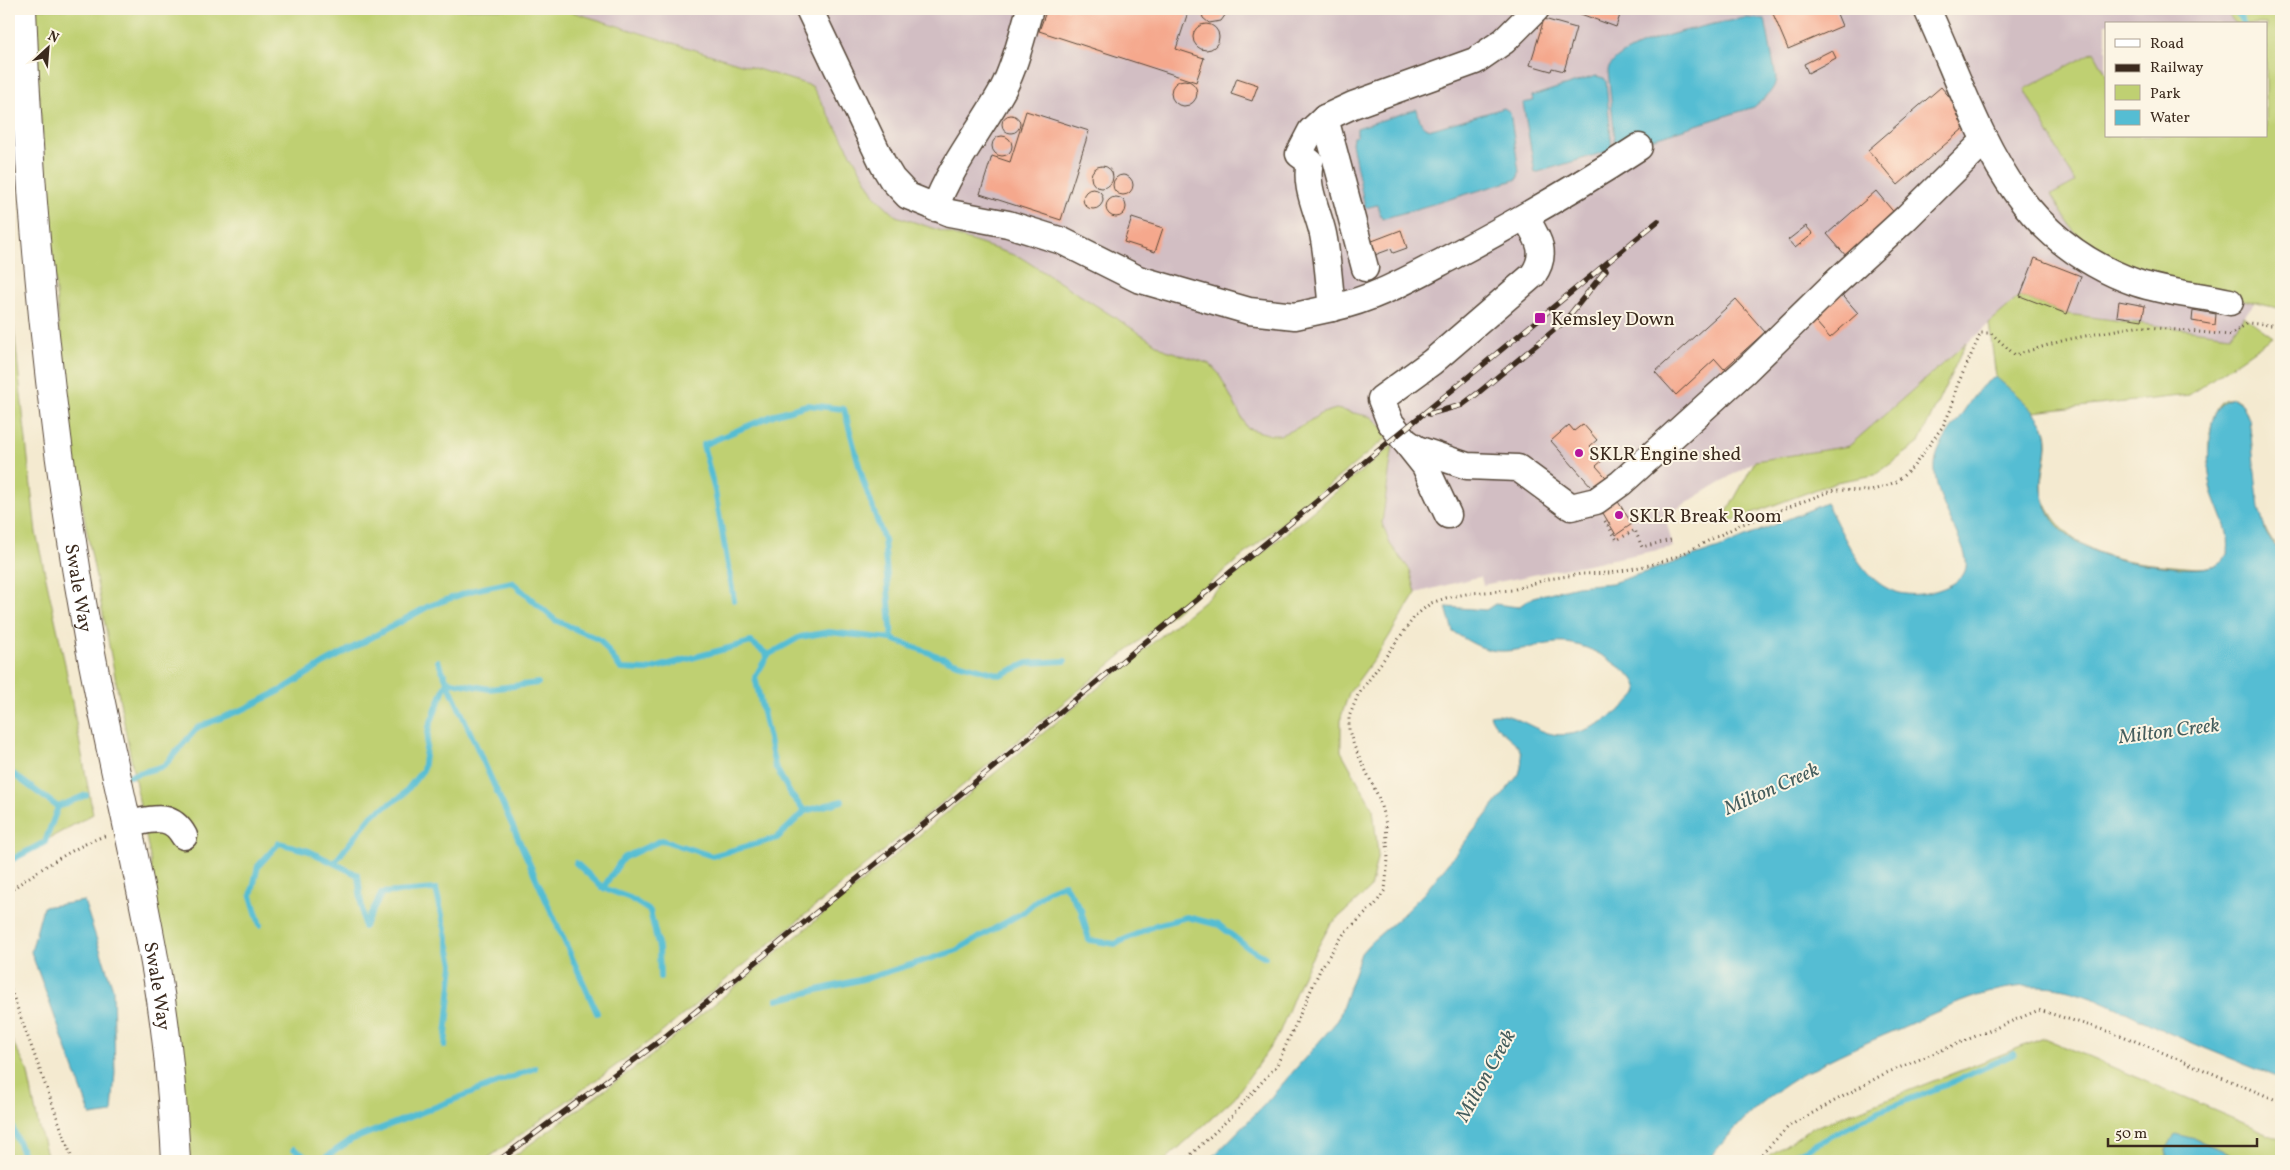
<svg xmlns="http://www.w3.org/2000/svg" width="2290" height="1170" viewBox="0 0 2290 1170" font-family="Vollkorn,serif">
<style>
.industrial{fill:#d2bec3}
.green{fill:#bfd072;stroke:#7d7d48}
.water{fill:#55bdd3;stroke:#487478}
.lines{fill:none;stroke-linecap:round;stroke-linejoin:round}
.stream{stroke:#55bdd3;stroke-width:6}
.building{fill:#f5a88d}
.minor-casing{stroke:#574739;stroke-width:29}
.major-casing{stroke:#574739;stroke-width:30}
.path{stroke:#574739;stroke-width:3;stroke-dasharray:1 4;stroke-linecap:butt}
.minor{stroke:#fff;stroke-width:26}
.major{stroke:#fff;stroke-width:28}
.rail-casing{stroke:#3b2a1e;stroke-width:5.5}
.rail{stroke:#fcf5e5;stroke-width:4;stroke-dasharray:11;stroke-linecap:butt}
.poi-dot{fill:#b5179e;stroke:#fcf5e5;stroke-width:2}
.labels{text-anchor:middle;stroke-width:4;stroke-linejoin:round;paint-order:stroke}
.poi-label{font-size:19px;fill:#3b2a1e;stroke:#fcf5e5;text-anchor:start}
.street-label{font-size:19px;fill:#3b2a1e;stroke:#fcf5e5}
.water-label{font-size:20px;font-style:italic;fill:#445d5d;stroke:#fcf5e5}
</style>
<rect width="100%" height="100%" fill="#fcf5e5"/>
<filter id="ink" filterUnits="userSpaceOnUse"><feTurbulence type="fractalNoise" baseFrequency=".02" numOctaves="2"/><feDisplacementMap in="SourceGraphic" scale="10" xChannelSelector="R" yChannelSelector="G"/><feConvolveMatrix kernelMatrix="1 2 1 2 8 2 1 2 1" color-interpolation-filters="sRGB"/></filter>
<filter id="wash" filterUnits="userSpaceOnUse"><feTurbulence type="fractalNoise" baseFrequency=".0096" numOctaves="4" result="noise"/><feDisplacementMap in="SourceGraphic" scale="20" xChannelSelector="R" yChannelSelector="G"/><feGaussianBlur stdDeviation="1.12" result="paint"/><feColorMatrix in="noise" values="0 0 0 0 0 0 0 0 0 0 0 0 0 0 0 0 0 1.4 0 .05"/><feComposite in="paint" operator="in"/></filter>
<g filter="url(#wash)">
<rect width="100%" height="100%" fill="#f4ead0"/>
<!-- industrial -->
<polygon class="industrial" points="565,9 2224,9 2236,24 2106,24 2106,74 2093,52 2025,89 2076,182 2051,195 2227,295 2255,302 2230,335 2136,326 2067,314 2020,297 1849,446 1755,461 1665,516 1673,547 1483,585 1481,577 1474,578 1416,593 1410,570 1390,544 1382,523 1393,445 1390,435 1310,420 1288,433 1280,435 1257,432 1247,428 1210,364 1166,350 1020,257 896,216 876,197 812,86"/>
<!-- green -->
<g class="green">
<polygon points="31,9 563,9 812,86 876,197 896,216 1020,257 1166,350 1210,364 1219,374 1247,428 1271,435 1280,435 1302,426 1320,414 1336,409 1372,417 1390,435 661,1033 484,1161 182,1161 150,857 72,454 61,350"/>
<polygon points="2224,9 2281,9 2281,309 2124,271 2085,243 2073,230 2051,195 2075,182 2025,89 2094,52 2106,74 2106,136 2266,136 2266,24 2236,24"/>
<polygon points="9,284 36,533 65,664 93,814 9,861"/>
<path d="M2020,296L2067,314L2230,335L2244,316L2273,337L2189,395L2033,412C2036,417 2041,422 2044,427C2052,445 2042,468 2042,487C2042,499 2049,512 2056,521C2085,558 2129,562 2172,566C2187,567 2216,572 2226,558C2238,543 2214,502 2211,485C2207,465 2206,416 2223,401C2225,399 2230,399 2233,398C2236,399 2240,402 2242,404C2249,414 2250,427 2251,438C2255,475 2252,525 2281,551L2135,707L2003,413L1996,377L1989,323Z"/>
<polygon points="1966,343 1918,444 1875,475 1836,482 1720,525 1755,461 1849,446"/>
<polygon points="1393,445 1382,523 1390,544 1410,570 1416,593 1382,648 1349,693 1341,717 1341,751 1373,809 1378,854 1370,889 1330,925 1304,972 1278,1036 1234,1098 1164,1161 507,1161 651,1056"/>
<polygon points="9,1035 27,1069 39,1128 49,1161 9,1161"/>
<polygon points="2044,1038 2281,1139 2281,1161 2247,1161 2195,1139 2166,1150 2168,1161 1761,1161 1810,1129"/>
</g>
<!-- water -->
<g class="water">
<path d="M1744,18L1765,19L1776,77C1776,91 1763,99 1754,107L1616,150L1608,70C1619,40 1715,24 1744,18Z"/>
<polygon points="1596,76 1604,78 1606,81 1612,150 1535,173 1523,103 1533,101 1532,96"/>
<path d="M1504,108L1510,112L1519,172L1518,179L1382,219L1377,205L1365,208L1352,143L1353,137L1357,136V128L1417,109C1420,120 1420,128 1432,129Z"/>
<path d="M1996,377C2010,390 2039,411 2045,430C2051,450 2040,470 2042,490C2047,539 2104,560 2145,564C2166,566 2192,572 2213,566C2247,555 2215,508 2211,486C2207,468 2208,447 2211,429C2213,414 2218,402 2233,398L2242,404L2249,419L2259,508L2266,533L2272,543L2281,551V1079C2244,1064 2206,1049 2169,1033C2129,1015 2087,988 2042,986C1993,983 1944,1009 1901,1028C1854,1048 1804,1068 1764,1101C1743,1118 1725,1140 1707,1161H1209L1265,1104L1338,1020L1361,953L1370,943L1401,916L1425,892L1519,774C1531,738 1500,741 1490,715C1508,710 1531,728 1548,733C1578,742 1620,715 1638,692C1637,679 1628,673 1618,666C1600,653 1579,641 1555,643C1536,645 1517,652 1498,651C1481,650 1467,640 1453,632L1446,607L1486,610L1495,604L1518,607L1533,597L1577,586L1612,583L1719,548L1826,503C1851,547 1871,610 1935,591C1945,588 1961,582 1965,571C1969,561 1963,550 1960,541C1950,517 1930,485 1936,458C1940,442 1952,429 1961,415C1971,401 1979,384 1996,377Z"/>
<polygon points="84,901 113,989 115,1072 112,1113 91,1116 31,952 43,907"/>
<polygon points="2175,1134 2195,1139 2247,1161 2168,1161 2166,1150"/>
</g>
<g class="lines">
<!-- stream -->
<g class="stream">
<polyline points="2235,9 2244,24"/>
<polyline points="734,600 715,491 703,445 776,414 807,405 844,409 863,480 884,540 892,639"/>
<polyline points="438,661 597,1013"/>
<polyline points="9,771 58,807"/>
<polyline points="129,776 164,766 198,727 244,709 280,691 323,664 429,606 474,590 512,582 555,620 600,640 621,669 647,670 751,642 768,655"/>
<polyline points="805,811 791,795 775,766 755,677 768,655 800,637 829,632 892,639 954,662 1000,675 1028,663 1065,661"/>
<polyline points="9,861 45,842 58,807 86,795"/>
<polyline points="334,863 372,815 402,796 423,770 429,727 447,681 489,689 538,683"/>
<polyline points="576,863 603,888 630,898 650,911 659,948 660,977"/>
<polyline points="603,888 623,858 662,840 712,856 777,838 805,811 842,801"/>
<polyline points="260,925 251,896 258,866 279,843 309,851 358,875 364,927 382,893 436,889 453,964 445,1046"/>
<polyline points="777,1000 871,977 955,951 1022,913 1047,891 1064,884 1081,910 1089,940 1115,944 1156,925 1187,917 1219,925 1247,947 1265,957"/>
<polyline points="9,1119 26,1161"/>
<polyline points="294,1149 314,1161"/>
<polyline points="320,1161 351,1140 535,1068"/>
<polyline points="1787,1161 1795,1155 1877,1112 1953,1082 2014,1054"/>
</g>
</g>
<g id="blocks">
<!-- building -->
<g class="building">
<polygon points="1047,9 1189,9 1176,49 1204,58 1196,82 1039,31"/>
<polygon points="1201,9 1226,9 1226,14 1221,21 1209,23 1203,18"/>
<polygon points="1579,9 1622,9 1616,27 1578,13"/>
<polygon points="1771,9 1835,9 1842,26 1788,49"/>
<polygon points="1544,19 1576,28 1564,71 1552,68 1551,71 1530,65"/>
<circle cx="1206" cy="37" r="13"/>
<polygon points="1832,50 1836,58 1808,73 1804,64"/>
<polygon points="1237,78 1258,85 1252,101 1231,94"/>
<circle cx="1184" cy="93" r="13"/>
<polygon points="1941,87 1971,122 1898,185 1868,150"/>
<polygon points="1026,111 1089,131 1061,220 980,194 992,156 1010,162"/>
<circle cx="1011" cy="124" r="9"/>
<circle cx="1002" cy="146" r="10"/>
<circle cx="1102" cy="177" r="11"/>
<circle cx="1123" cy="185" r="10"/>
<circle cx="1093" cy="199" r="10"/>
<polygon points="1876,191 1896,215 1847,257 1827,234"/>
<circle cx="1116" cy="207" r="10"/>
<polygon points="1132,218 1163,228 1155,252 1124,242"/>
<polygon points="1806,226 1813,234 1795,248 1788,240"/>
<polygon points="1401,230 1407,248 1393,253 1391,249 1372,256 1367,243"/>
<polygon points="2035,258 2081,276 2067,314 2020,296"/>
<polygon points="1838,290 1858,313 1830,338 1810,315"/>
<polygon points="1736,299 1765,332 1724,369 1715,359 1676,395 1655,372"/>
<polygon points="2119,301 2145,306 2142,320 2117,316"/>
<polygon points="2193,310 2216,314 2215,325 2192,321"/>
<polygon points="1583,424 1597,440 1590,446 1603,460 1596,466 1612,484 1599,495 1551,441 1569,425 1574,431"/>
<polygon points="1617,500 1632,524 1616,535 1600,508"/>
</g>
</g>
</g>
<g filter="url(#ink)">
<use href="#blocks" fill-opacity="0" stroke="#574739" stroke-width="1"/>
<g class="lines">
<!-- minor casing -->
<g class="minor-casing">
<g id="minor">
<path d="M809,9L883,164L892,179L908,196L950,213L1008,224L1062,241L1138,279L1249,311L1295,316L1332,308C1329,284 1328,259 1323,234C1318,211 1304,187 1310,162L1299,154L1311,131L1325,118L1365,268"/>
<path d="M1927,9C1979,122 2005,237 2137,283C2167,293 2200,295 2230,302"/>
<polyline points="1325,118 1353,105 1475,61 1504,41 1536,9"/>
<path d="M935,208C951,165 981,129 1003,89C1016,64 1022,35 1030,9"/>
<path d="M1332,308C1375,299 1413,277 1451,257C1515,223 1578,187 1639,147"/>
<polyline points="1408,443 1417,449 1467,466 1518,468 1571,507 1596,501 1621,483 1746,370 1834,284 1906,218 1984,141"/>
<path d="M1448,515L1425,466L1390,422L1381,399L1432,362L1533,275C1549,252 1537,237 1525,217"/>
<path d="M127,824C151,820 170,811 184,836"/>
</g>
</g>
<!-- major casing -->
<g class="major-casing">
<g id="major">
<path id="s1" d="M22,9C30,219 50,429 88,637C109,752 139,865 158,981C168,1040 173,1101 176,1161"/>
</g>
</g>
<!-- path -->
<g class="path">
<polyline points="1605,521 1617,540 1635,530 1642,547 1671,540"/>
<path d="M9,892C28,876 84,841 108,835"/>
<polyline points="9,985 73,1161"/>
<polyline points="1184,1161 1232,1116 1277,1065 1321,968 1345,932 1375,905 1385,890 1388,859 1386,824 1378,796 1354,746 1349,731 1349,717 1358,695 1415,616 1431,603 1446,598 1471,593 1512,590 1548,579 1582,574 1610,573 1650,565 1676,557 1740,525 1834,490 1871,491 1896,482 1913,467 1943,426 1951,409 1957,386 1981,333 1991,333 2015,355 2065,340 2136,326 2230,335 2248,323 2281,326"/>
<polyline points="1755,1161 1789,1126 1884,1074 2039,1010 2123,1036 2281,1102"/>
</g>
<!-- minor -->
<use href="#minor" class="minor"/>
<!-- major -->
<use href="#major" class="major"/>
<!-- rail casing -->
<g class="rail-casing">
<g id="rail">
<polyline points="1429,414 1462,405 1478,393 1564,322 1606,270"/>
<polyline points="498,1161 661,1040 1658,221"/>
</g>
</g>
<!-- rail -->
<use href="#rail" class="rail"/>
</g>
</g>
<!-- markers -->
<g class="poi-dot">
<rect x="1534" y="312" width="12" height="12" rx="2.5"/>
<circle cx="1579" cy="453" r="5"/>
<circle cx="1619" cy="515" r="5"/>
</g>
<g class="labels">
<!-- poi labels -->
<g class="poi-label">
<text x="1551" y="325">Kemsley Down</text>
<text x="1589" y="460">SKLR Engine shed</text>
<text x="1629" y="522">SKLR Break Room</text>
</g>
<!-- street labels -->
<g class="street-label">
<text dy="7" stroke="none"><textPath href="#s1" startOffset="582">Swale Way</textPath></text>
<text dy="7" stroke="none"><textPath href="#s1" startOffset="988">Swale Way</textPath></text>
</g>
<!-- water labels -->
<g class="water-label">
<text transform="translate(2169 730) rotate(-7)" y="7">Milton Creek</text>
<text transform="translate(1771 788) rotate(-24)" y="7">Milton Creek</text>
<text transform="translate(1485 1075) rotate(-61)" y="7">Milton Creek</text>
</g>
</g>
<!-- margin -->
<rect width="2290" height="1170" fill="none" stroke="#fcf5e5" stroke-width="30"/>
<!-- legend -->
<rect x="2105" y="22" width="162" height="115" fill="#fcf5e5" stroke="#afa495"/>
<rect x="2115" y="39" width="25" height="8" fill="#ffffff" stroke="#afa495"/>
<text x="2150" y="48" font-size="15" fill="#3b2a1e">Road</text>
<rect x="2115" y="64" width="25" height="8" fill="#3b2a1e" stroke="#afa495"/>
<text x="2150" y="72" font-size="15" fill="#3b2a1e">Railway</text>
<rect x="2115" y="85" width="25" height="15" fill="#bfd072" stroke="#afa495"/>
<text x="2150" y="98" font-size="15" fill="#3b2a1e">Park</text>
<rect x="2115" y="110" width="25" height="15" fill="#55bdd3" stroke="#afa495"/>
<text x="2150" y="122" font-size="15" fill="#3b2a1e">Water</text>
<!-- north arrow -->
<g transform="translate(48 48) rotate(26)" stroke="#fcf5e5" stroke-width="4" paint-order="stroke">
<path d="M0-4L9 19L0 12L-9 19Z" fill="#3b2a1e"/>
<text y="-8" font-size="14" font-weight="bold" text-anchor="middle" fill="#3b2a1e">N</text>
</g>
<!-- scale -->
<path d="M2108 1138v8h149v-8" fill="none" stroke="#3b2a1e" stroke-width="2.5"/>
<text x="2115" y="1138" font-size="15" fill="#3b2a1e" stroke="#fcf5e5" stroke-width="4" paint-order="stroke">50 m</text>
</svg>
